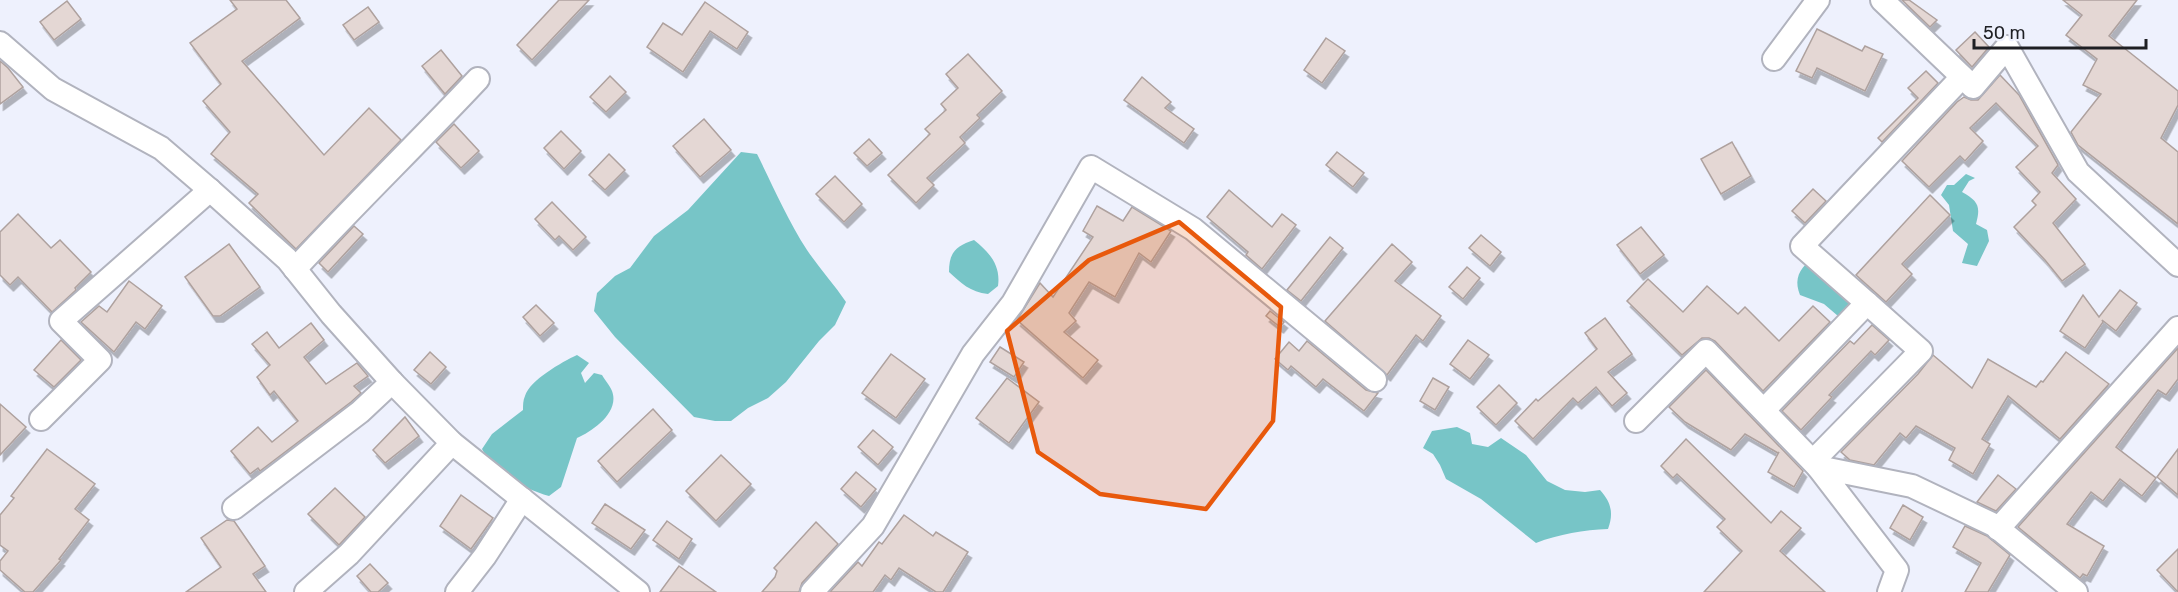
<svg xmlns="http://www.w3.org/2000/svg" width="2178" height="592" viewBox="0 0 2178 592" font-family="Rubik,sans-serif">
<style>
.water{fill:#77c5c7}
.building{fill:#e4d7d4;stroke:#aea19e;stroke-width:1.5;filter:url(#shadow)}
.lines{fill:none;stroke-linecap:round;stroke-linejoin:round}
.street-casing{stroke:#b1b3be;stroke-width:26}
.street{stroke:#fff;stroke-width:22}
.marked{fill:#e8590c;fill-opacity:0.2;stroke:#e8590c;stroke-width:4.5;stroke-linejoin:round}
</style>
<defs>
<filter id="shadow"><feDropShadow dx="3.5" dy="6" stdDeviation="0" flood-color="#0004"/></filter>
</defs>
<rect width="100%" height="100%" fill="#eef1fd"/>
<!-- water -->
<g class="water">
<path d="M741,152L757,154C773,186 787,219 807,250C819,268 834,284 846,302L835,325L819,341L786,382L768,398L748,408L731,421H715L694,417L615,337L594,311L597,293L615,276L630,268L654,236L688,210Z"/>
<path d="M1966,174L1975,178L1969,181L1962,192C1978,201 1981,206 1976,224L1987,230L1989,241L1977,266L1962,263L1968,244L1953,231L1949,205L1941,195L1947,185H1954Z"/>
<path d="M974,240C989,252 1001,265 998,286L988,294C970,292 961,283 949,272C949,252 956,246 974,240Z"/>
<path d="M1806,264L1855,300L1847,320L1838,316L1824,304L1800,295C1795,283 1797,273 1806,264Z"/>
<path d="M577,355L589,363L581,373L585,383L594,373L602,375C605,380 610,386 612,391C620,412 593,431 577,438L561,487L549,496C523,488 495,474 482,449L492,434L523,410C523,405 523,400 525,396C530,380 562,362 577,355Z"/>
<path d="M1457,427L1470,433L1472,444L1488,447L1501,438L1526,455L1547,481L1565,490L1585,492L1600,490C1611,502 1614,513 1608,529C1584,530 1559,534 1536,543L1481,499L1446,479L1440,465L1433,454L1423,448L1432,431Z"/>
</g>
<!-- building -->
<g class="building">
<polygon points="230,0 286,0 300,18 242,61 324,155 369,108 401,140 296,249 249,203 258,194 211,154 230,132 203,101 221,84 190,43 237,9"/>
<polygon points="559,0 589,0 532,60 517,45"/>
<polygon points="1902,0 1909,0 1937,20 1930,27"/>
<polygon points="2063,0 2137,0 2109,36 2178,91 2178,105 2161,138 2178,152 2178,224 2078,145 2071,132 2101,94 2083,85 2097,59 2066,35 2082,15"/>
<polygon points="67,1 81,19 54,40 40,22"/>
<polygon points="705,2 748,32 737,49 710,31 683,72 647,47 663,23 682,35"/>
<polygon points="368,7 379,22 354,40 343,25"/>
<polygon points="1817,29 1862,51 1865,46 1883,54 1865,91 1817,68 1812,78 1796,71"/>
<polygon points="1975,32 1989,47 1972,67 1956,50"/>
<polygon points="1326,38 1345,51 1322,83 1304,70"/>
<polygon points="441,50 462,76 445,94 422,66"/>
<polygon points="968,54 1002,91 977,115 980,118 960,137 965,143 927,178 934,185 916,203 888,175 930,134 925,129 946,110 941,104 958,88 946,74"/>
<polygon points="0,61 8,68 23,87 0,104"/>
<polygon points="1926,71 1938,83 1882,142 1878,138 1918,98 1908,88"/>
<polygon points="2000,75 2019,95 2058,165 2052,173 2076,199 2053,223 2085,264 2062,281 2045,260 2014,227 2036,205 2032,201 2040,192 2016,167 2038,146 1996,103 1970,128 1983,141 1965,161 1960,156 1929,187 1902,161 1957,102 1964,97 1971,100 1978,100"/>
<polygon points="610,76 626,92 606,112 590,97"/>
<polygon points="1142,77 1171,102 1165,108 1194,129 1184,143 1124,100"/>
<polygon points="704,119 731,150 700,177 673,146"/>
<polygon points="454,124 479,151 461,168 436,142"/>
<polygon points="561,131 581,151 564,169 544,148"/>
<polygon points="869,139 882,153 867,166 854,153"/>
<polygon points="1732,142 1751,176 1721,194 1701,159"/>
<polygon points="1337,152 1364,173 1353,187 1326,165"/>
<polygon points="609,154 625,170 605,190 589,175"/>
<polygon points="835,176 862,204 844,222 816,194"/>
<polygon points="1813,189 1826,201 1805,223 1792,211"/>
<polygon points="1229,190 1272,227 1282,214 1296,225 1262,269 1246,255 1248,252 1207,217"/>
<polygon points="1930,195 1950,215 1902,264 1912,274 1886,302 1856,275"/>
<polygon points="552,202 586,237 573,250 559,236 555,240 535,219"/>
<polygon points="1097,206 1123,221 1132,207 1171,231 1151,262 1139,253 1115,297 1089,282 1069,313 1076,321 1064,332 1098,360 1083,378 1017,320 1040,283 1053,297 1093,237 1083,231"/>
<polygon points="18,214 51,248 60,240 91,272 75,288 76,290 52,312 18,277 10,285 0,275 0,232"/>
<polygon points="354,226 363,234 328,272 319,263"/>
<polygon points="1641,227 1664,255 1640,274 1617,245"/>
<polygon points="1481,235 1501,252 1490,266 1469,248"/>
<polygon points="1330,237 1343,248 1301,301 1287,290"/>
<polygon points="229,244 260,287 220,316 213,316 185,277"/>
<polygon points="1392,244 1412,262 1395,281 1441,316 1423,341 1416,335 1387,375 1325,321"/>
<polygon points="1467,267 1480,278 1463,299 1449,287"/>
<polygon points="1648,279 1683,312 1707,286 1738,314 1745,307 1779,341 1813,306 1830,322 1763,391 1715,341 1709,338 1702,338 1682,355 1627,301"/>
<polygon points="129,281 162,306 145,329 136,322 114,352 81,322 99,306 107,312"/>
<polygon points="2120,290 2137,303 2116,331 2102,320 2103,322 2085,348 2060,331 2083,295 2099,317"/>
<polygon points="536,305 554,323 540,336 523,317"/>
<polygon points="1270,311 1284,322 1280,327 1266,316"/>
<polygon points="1605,318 1632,354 1608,372 1627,393 1612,406 1596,387 1578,403 1573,398 1533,439 1515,421 1536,399 1538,401 1597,349 1585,333"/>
<polygon points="311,323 324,340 304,357 326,384 357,363 368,376 354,386 361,393 351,402 260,471 258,468 250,474 231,451 258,427 272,442 298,421 274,391 270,395 257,377 270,365 252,344 267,332 279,348"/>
<polygon points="1872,325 1889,340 1875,355 1871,351 1829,395 1832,397 1801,430 1782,411 1850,341 1854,344"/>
<polygon points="61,340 81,360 54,387 34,370"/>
<polygon points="1468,340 1489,355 1470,379 1450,364"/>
<polygon points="1307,341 1366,390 1378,393 1364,411 1323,379 1316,387 1291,366 1288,370 1275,359 1289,342 1299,351"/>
<polygon points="1000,347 1024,362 1014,377 990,362"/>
<polygon points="2178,348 2178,379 2166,395 2158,390 2116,447 2156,478 2142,496 2120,479 2103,501 2091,492 2067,524 2104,546 2087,576 2083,574 2080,578 2018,527"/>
<polygon points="430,352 446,367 431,384 414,370"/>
<polygon points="2066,352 2109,384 2060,439 2008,396 1982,439 1990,444 1973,474 1949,460 1955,448 1916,426 1906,438 1900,433 1874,465 1850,460 1841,452 1918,374 1933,355 1972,388 1988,359 2036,387 2041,381 2043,382"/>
<polygon points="891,354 925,379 896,418 862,393"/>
<polygon points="1706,370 1803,471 1794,487 1768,472 1779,452 1778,453 1745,434 1731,450 1685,422 1669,407"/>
<polygon points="1007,378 1039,402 1009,443 976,418"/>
<polygon points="1433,378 1449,387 1435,410 1420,401"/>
<polygon points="1499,385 1517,403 1496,425 1477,407"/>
<polygon points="0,404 26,427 0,455"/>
<polygon points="653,409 672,430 617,482 598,461"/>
<polygon points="405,417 419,436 385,463 373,450"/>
<polygon points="873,430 893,447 878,465 858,447"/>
<polygon points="1686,439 1771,523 1781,511 1801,528 1780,551 1825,592 1704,592 1742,551 1717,527 1725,519 1677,474 1673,478 1661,466"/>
<polygon points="47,449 95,484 75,509 89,520 59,559 61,560 33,592 25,592 0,570 0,561 8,551 0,545 0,515 14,498 11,496"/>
<polygon points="2178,449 2178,495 2157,477"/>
<polygon points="721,455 751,484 716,521 686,491"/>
<polygon points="856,472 876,489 861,507 841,489"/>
<polygon points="1998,475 2016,489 1996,511 1977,502"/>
<polygon points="335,488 365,517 339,545 308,514"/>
<polygon points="461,495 493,518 471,549 440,526"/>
<polygon points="605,504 645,530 631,549 592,523"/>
<polygon points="1903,505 1923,517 1910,540 1890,528"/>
<polygon points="904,515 933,536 936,532 968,552 943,592 936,592 899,568 891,580 885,575 873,592 830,592 858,562 862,566 879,542 882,544"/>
<polygon points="227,520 234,521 265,566 253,574 266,592 186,592 221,567 201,538"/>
<polygon points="667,521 692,539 679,559 653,540"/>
<polygon points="816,522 838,544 802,583 799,592 762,592 775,577 777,571 774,568"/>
<polygon points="1965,526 1987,536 2010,555 1988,592 1965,592 1981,563 1953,547"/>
<polygon points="2178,549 2178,592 2157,570"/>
<polygon points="370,564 388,583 378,592 371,592 357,576"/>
<polygon points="679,566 716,592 660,592"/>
</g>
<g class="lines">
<!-- street casing -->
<g class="street-casing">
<g id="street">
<polyline points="1882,0 1973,87 2007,47 2078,172 2178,265"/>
<polyline points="0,43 53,89 161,148 210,190 287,259 331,314 392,382 452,443 638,592"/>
<polyline points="1774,59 1818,0"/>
<path d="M295,269C355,204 418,143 478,79"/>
<polyline points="1764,410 1867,303 1802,246 1962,77"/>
<polyline points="41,419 100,360 61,321 210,190"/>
<polyline points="1636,421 1706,351 1818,467"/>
<polyline points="1813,461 1921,351 1867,303"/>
<polyline points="234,508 360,412 392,382"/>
<polyline points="1998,529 2178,328"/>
<polyline points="306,592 349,554 452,443"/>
<polyline points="457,592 485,556 522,499"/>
<polyline points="812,592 873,526 973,354 1013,303 1091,167 1193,229 1375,380"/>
<polyline points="1889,592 1897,570 1818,467 1912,486 1994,525 2076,592"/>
</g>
</g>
<!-- street -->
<use href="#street" class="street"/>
</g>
<!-- marked area -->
<path class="marked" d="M1179,222L1281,307L1273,421L1206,509L1100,494L1038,452L1007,331L1089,260Z"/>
<!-- scale -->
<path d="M1974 39v9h172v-9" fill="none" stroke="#1e1f23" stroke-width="3"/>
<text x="1983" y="39" font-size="18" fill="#1e1f23" stroke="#eef1fd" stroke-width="4.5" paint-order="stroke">50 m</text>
</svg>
